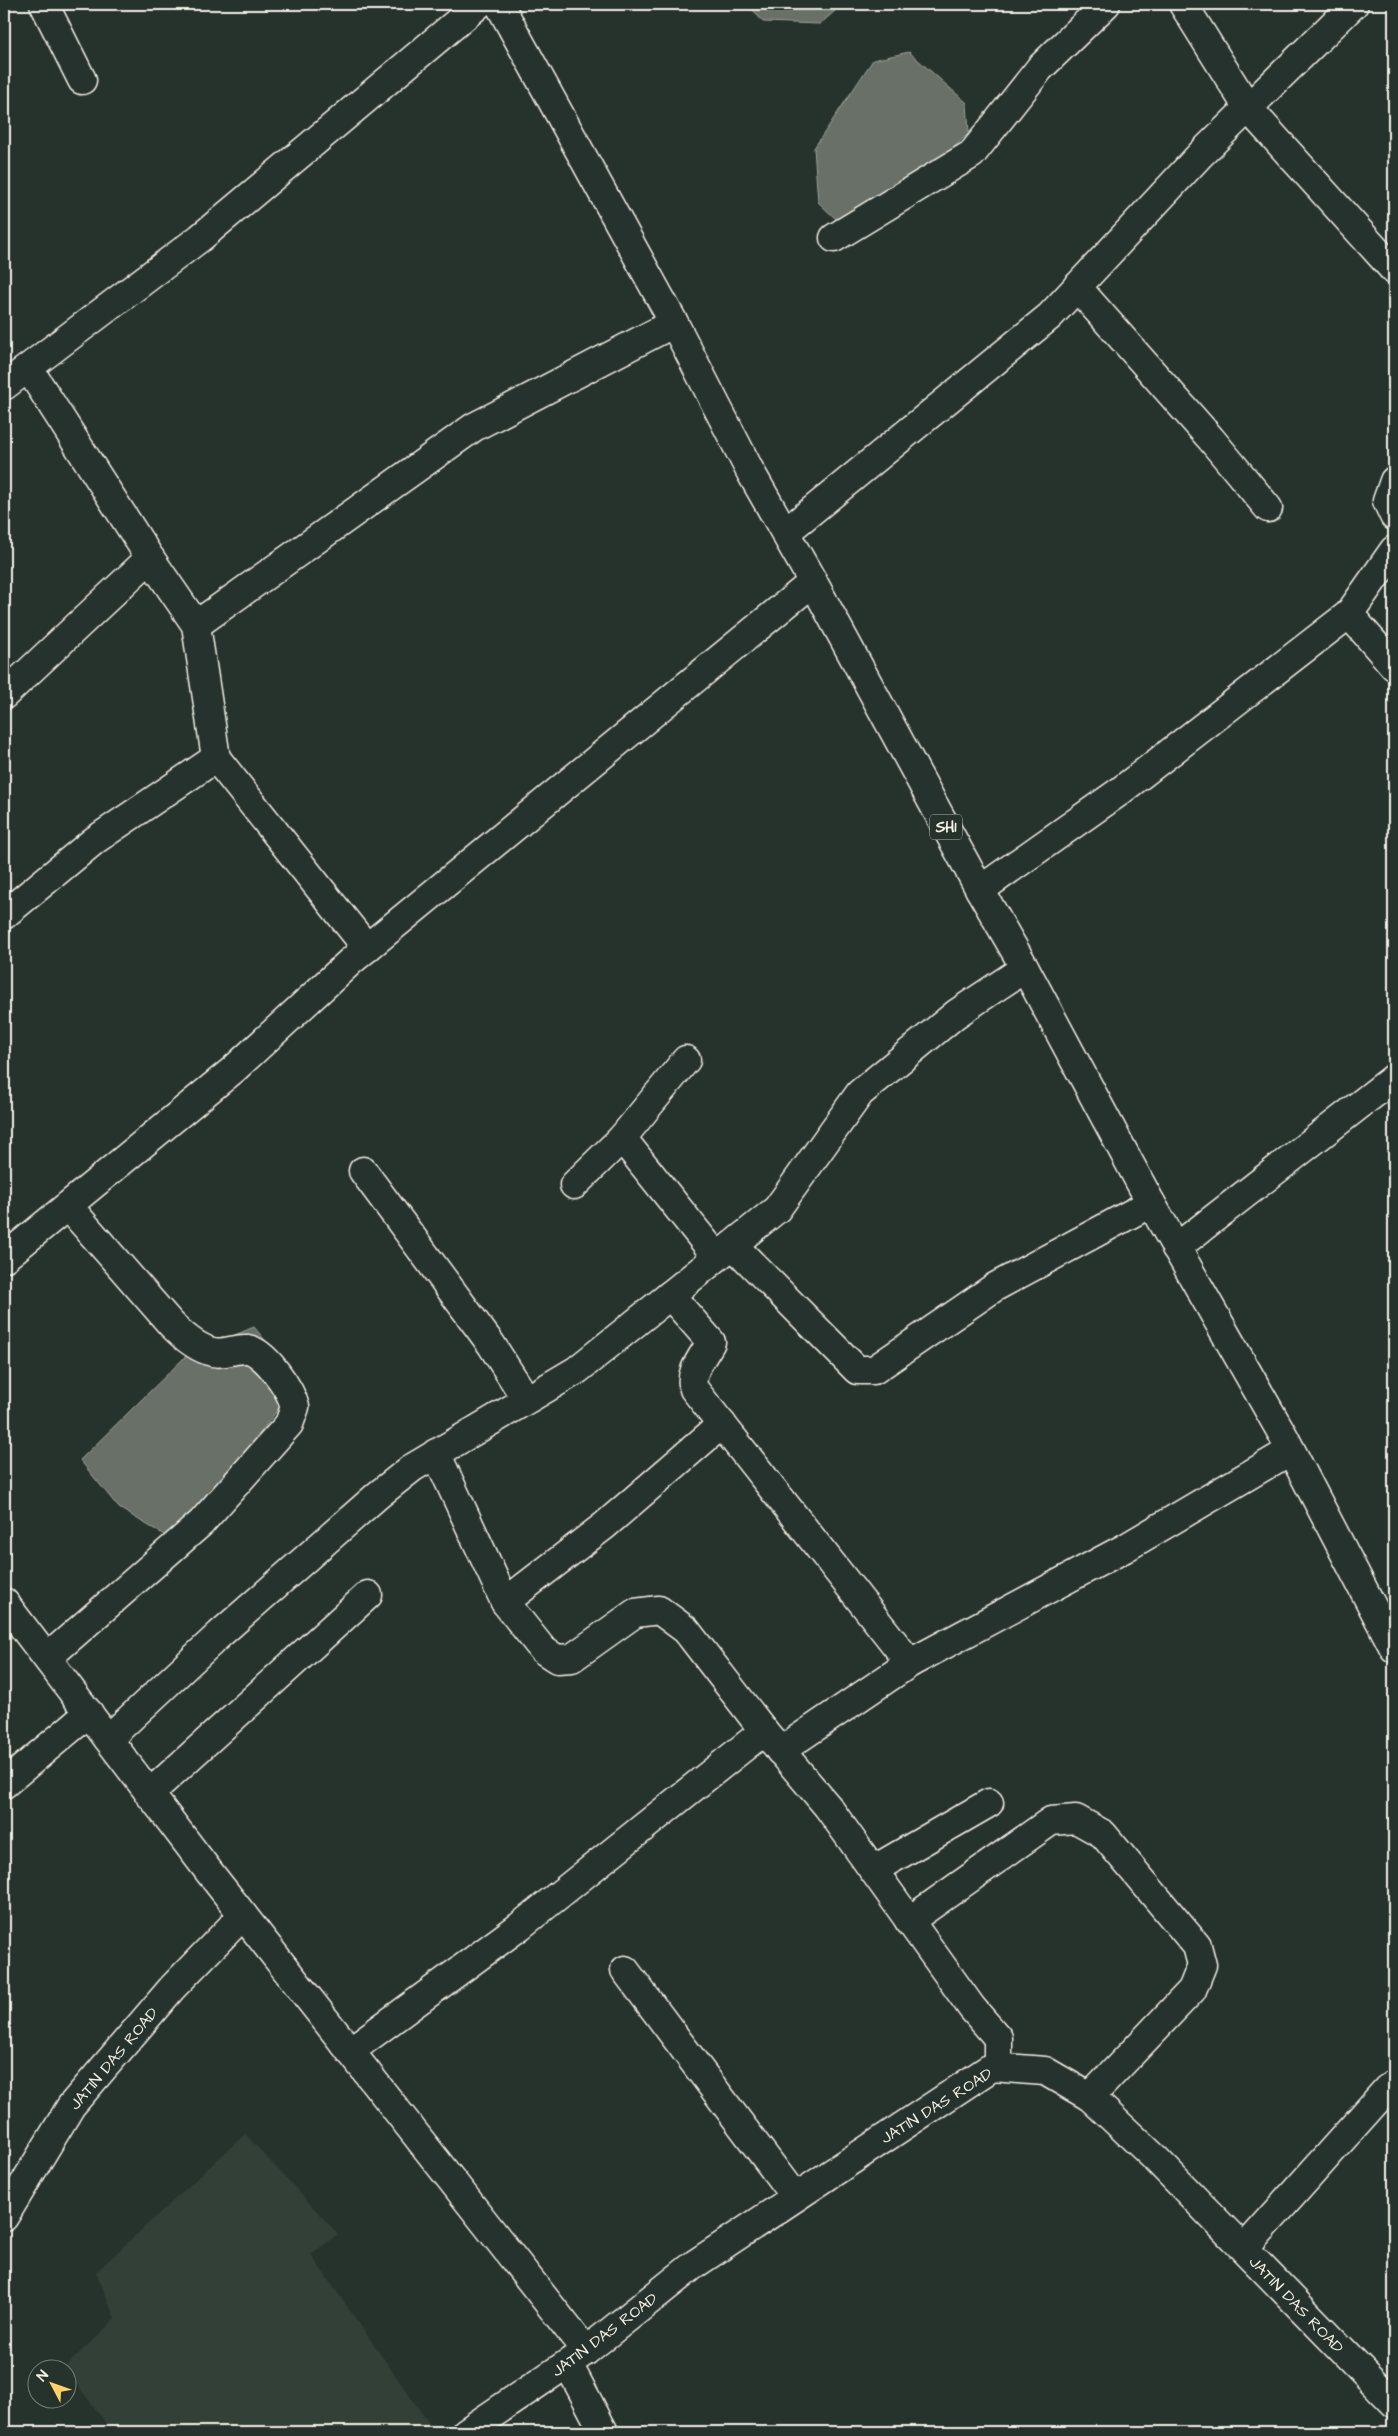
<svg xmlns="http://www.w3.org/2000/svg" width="1398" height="2436" viewBox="0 0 1398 2436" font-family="'Architects Daughter',sans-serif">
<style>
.built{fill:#333f39}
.water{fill:#676f68;stroke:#9fa39b}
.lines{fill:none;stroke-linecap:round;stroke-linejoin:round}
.minor-casing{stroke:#f4f1e8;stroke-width:31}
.major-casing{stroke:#f4f1e8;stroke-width:31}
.minor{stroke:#26332d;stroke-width:28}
.major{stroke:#26332d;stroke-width:28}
.labels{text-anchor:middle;stroke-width:4;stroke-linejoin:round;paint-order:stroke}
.shield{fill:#26332d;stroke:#b6b8b0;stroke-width:1}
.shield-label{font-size:15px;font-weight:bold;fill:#f4f1e8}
.street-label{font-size:16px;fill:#f4f1e8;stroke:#26332d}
</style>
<rect width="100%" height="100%" fill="#26332d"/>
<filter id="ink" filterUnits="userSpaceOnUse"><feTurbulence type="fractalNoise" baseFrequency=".02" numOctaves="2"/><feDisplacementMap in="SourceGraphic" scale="10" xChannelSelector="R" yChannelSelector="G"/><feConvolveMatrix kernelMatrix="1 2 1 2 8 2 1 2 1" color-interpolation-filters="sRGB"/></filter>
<g filter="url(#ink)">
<!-- built -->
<polygon class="built" points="245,2134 338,2234 311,2255 433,2429 427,2432 113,2432 68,2373 68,2368 64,2368 115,2319 96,2272"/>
<!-- water -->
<g class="water">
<polygon points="748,4 843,4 820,24 763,22"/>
<polygon points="909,52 967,103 969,133 932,168 838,221 818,202 814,148 873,60"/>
<polygon points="254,1327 299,1381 205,1507 166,1536 119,1508 80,1460 187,1355"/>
</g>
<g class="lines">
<!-- minor casing -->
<g class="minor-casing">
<g id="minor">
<polyline points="44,4 82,80"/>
<polyline points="1183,4 1248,108 1394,270"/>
<polyline points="834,238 972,154 1040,68 1106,4"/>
<polyline points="1077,287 1211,439 1268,508"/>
<polyline points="29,369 150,558 196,625 216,758 367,948"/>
<polyline points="4,386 200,238 479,4"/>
<polyline points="1394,481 1387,501 1394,516"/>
<polyline points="786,532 1050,316 1200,155 1354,4"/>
<polyline points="1349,614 1394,666"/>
<polyline points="196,625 474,427 674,323"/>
<polyline points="4,695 150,558"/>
<polyline points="980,890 1119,792 1349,614 1394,550"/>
<polyline points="4,915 95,840 216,758"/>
<polyline points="622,1138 717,1257"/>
<polyline points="363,1171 491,1344 526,1399"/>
<polyline points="574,1185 622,1138 686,1060"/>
<polyline points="733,1245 857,1370 874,1370 995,1287 1151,1203"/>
<polyline points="1176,1248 1394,1078"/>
<polyline points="4,1258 233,1070 351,961 813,582"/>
<path d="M670,1295L711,1342C703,1357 688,1373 694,1389L910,1663"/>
<polyline points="436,1453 505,1602 543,1650 557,1659 572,1658 635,1613 659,1610 686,1630 764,1731 828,1807 972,2008 998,2038 998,2067"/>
<polyline points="4,1602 210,1873 586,2351"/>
<polyline points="505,1602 604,1526 722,1424"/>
<path d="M47,1658L201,1523L289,1424L295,1407C291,1390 265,1351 247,1349C235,1348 221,1356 209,1351C194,1346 182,1335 171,1324L68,1206"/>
<polyline points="108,1739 220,1634 378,1495 412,1468 577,1370 777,1209 860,1093 956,1014 1025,968"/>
<polyline points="780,1751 910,1663 1125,1548 1290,1451"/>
<polyline points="4,1784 89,1713"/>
<polyline points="149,1794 368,1595"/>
<polyline points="873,1870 989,1803"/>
<polyline points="909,1921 1051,1821 1076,1819 1103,1834 1197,1946 1202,1965 1192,1990 1090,2097"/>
<polyline points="625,1970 795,2197"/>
<polyline points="350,2051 520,1926 764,1731"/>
<polyline points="4,2217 71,2106 172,1988 243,1915"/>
<polyline points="1244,2249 1387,2089 1394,2084"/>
<polyline points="568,2364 604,2432"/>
<polyline points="466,2432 586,2351 695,2264 992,2067 1045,2071 1090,2097 1156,2159 1394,2403"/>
</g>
</g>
<!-- major casing -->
<g class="major-casing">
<polyline id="major" points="499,4 674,323 750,471 813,582 980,890 1025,968 1151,1203 1283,1435 1394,1648"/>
</g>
<!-- minor -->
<use href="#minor" class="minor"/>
<!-- major -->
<use href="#major" class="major"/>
</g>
</g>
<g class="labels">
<!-- shield labels -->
<rect class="shield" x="930" y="814.5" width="32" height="25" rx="4"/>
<g class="shield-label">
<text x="946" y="832">SH1</text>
</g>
<!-- street labels -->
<g class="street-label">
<text transform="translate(113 2058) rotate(-50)" y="6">JATIN DAS ROAD</text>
<text transform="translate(936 2105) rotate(-32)" y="6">JATIN DAS ROAD</text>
<text transform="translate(1297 2304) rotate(46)" y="6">JATIN DAS ROAD</text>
<text transform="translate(604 2334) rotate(-37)" y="6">JATIN DAS ROAD</text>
</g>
</g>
<!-- margin -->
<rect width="1398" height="2436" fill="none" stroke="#26332d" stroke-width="20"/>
<rect x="10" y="10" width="1378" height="2416" fill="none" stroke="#f4f1e8" stroke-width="2" filter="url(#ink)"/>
<!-- north arrow -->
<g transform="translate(52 2384) rotate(311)"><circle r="24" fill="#26332d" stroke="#787f78"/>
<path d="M0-4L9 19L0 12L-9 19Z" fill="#ffd166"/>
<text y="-8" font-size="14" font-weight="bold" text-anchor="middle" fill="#f4f1e8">N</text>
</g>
</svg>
